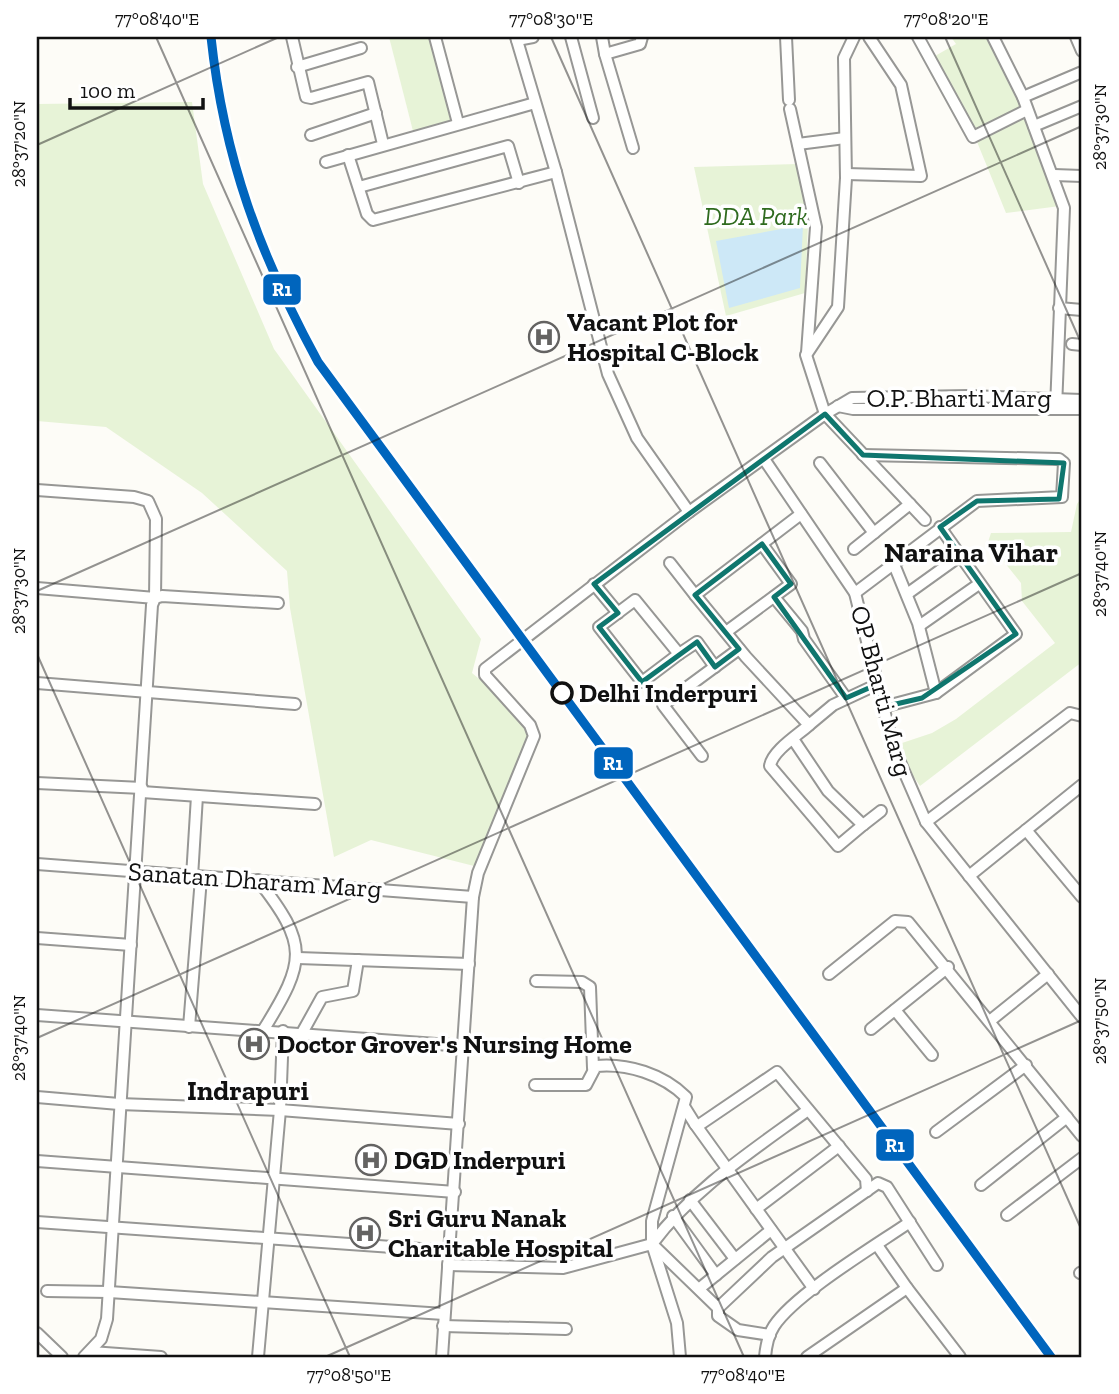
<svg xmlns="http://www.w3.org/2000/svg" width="1119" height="1394" viewBox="0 0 1119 1394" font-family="'Zilla Slab',serif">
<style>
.green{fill:#e7f3d7}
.water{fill:#cde8f7}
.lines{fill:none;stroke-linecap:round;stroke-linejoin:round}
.street-casing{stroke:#979795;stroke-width:14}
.street{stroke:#fffffe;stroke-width:10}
.rail-1-casing{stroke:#fff;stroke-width:14}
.rail-1{stroke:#0065bd;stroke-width:9}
.marked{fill:none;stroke:#0f766e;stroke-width:5;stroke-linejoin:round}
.ticks{fill:none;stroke:#111;stroke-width:2;stroke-opacity:0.45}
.stop-dot{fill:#fff;stroke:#111;stroke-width:3.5}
.labels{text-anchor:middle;stroke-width:7;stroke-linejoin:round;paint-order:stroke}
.park-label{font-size:26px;font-style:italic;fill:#2f6b1f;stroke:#fff}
.poi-label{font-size:26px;font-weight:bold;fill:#111;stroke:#fff;text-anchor:start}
.street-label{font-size:26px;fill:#111;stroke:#fff}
.stop-label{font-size:26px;font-weight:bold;fill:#111;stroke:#fff;text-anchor:start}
.neighbourhood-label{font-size:28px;font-weight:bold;fill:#111;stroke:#fff}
.line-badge{stroke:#fff;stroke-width:2.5}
.badge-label{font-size:19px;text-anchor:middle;font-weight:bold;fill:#fff}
.neatline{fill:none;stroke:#111;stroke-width:2.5}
.ticks-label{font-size:18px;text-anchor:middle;fill:#111}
</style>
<rect width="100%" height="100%" fill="#fdfcf7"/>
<!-- green -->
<g class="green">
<polygon points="389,37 434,37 458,123 414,135"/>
<polygon points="951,37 986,37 1020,100 1060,206 1006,213 973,132 928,60 956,44"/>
<polygon points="192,102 203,184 274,349 481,639 472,673 532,723 538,737 486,869 371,840 334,857 290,608 287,571 202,493 106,427 37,421 37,104"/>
<polygon points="797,164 808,224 805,293 726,316 694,167"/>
<polygon points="1082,497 1082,662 920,786 893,746 932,733 956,719 1055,643 1022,601 1021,583 988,542 991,533 1071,532 1077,504"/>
</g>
<!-- water -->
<polygon class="water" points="803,225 800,288 729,308 716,241"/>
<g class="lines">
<!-- street casing -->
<g class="street-casing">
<g id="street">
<polyline points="292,37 306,97 311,98 368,82 383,144"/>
<polyline points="435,37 458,123"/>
<polyline points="516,37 556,172 608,374 637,438 689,512"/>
<polyline points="571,37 593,118"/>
<polyline points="602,37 605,54 640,44 642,37"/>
<polyline points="786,37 789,100"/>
<polyline points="854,37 844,58 846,178 838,307 806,355 825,414 925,520"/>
<polyline points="918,37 973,137 1027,110"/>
<polyline points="993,37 1023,97 1064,208 1056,408"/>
<polyline points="1076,37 1082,51"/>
<polyline points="517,40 533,37"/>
<polyline points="605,54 633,148"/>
<polyline points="297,67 361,48"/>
<polyline points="1023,97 1082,72"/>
<polyline points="790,109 816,227 807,353"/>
<polyline points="1034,126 1082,106"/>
<polyline points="311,135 376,113"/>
<polyline points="798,144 845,138"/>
<polyline points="348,155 367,214 373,220 556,172"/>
<polyline points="326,162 535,103"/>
<polyline points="846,174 921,176 901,85 869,37"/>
<polyline points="1054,175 1082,176"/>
<polyline points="359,187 508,146 519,183"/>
<polyline points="1059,308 1082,310"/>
<polyline points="1072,344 1082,345"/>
<polyline points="838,406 853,409 1082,409"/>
<polyline points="764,459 855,593 893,746 926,822 1082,1017"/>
<polyline points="820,463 874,533"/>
<polyline points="37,490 134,497 148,501 156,519 155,598 37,588"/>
<polyline points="801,514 695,595 746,657 809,725 833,705 878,684"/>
<polyline points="854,549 910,504"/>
<polyline points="893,562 918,623 936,693"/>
<polyline points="670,563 695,595"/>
<polyline points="594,584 618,613"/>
<polyline points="855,593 977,501 1062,497 1064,463 1059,459 863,455"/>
<polyline points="907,594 960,556"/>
<polyline points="774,597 802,631 804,639 846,698"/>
<polygon points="635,600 679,654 642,682 599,627"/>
<polyline points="919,626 979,584"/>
<polyline points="726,632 791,584 762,544"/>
<polyline points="679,654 697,642 715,667"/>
<polyline points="37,683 295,704"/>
<polyline points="883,707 936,693 1016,634 940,527"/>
<path d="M793,739L828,791L863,825L838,846L770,766C772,751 798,735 809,725"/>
<polyline points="702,756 663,705 739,649"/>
<polyline points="37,783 142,788"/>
<polyline points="142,792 315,804"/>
<polyline points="926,822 1070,713 1082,716"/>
<polyline points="863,825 881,811"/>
<polyline points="1026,830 1082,897"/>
<polyline points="37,864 473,897"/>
<polyline points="969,876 1082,785"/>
<polyline points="192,877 197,796"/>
<path d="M258,880C309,945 306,961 264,1029"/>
<polyline points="37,938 131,945"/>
<polyline points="298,958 469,964"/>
<polyline points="829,974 895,921 908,922 1082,1136"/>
<polyline points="536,981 582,982 590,987 593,1068"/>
<polyline points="895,1010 932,1055"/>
<polyline points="37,1015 464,1046"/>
<polyline points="991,1020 1048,974"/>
<polyline points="189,1027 201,878"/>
<polyline points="871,1029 948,967"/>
<polyline points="302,1033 322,997 353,991 358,960"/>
<path d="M535,1085H586L596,1066C627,1063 663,1074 686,1097L652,1221V1244L718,1308"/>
<polyline points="37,1097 119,1104 280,1110 459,1124"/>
<polyline points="685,1108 695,1124 699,1125 777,1072 866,1179 867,1191"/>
<polyline points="695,1124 814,1289"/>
<polyline points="936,1132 1026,1065"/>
<polyline points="37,1161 455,1192"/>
<polyline points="981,1185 1067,1117"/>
<polyline points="690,1200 735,1259"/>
<polyline points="756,1209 839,1146"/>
<polyline points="1007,1215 1082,1158"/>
<polyline points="673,1216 716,1275"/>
<polyline points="37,1222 449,1251"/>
<path d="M652,1244C694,1188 752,1151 808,1110"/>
<polyline points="877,1245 907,1288"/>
<polyline points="448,1265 563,1268 652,1244 677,1323 680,1357"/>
<polyline points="1080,1273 1082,1272"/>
<polyline points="700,1288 771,1230"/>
<polyline points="47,1291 109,1292 444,1314"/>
<polyline points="443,1326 566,1329"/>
<polyline points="37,1333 62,1357"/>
<polyline points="770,1335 738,1330 718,1316 718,1308 772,1257 878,1183 887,1187 937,1265"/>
<polyline points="91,1352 161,1357"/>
<polyline points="84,1357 101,1339 107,1319 152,605 155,598 162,596 278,603"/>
<polyline points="258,1357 280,1110 283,1031"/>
<polyline points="442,1357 473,897 478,873 534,736 530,725 485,675 485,669 689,512 825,414 852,398 969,396 1082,400"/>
<path d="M765,1357C766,1346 768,1335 774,1326C795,1294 875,1246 910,1222"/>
<polyline points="807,1357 907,1288 960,1357"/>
</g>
</g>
<!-- street -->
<use href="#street" class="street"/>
<!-- rail-1 casing -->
<g class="rail-1-casing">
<path id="rail-1" d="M211,37C224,159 260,255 318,362L1051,1357"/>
</g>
<!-- rail-1 -->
<use href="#rail-1" class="rail-1"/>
</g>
<!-- marked area -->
<path class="marked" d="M825,414L863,455L1064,463L1059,499L977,501L940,527L1016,634L922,698L883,707L878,684L846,698L774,597L791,584L762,544L695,595L739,649L715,667L697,642L642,682L599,627L618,613L594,584Z"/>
<!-- ticks -->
<path class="ticks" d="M156,37L744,1357M551,37L1082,1231M945,37L1082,345M37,145L279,37M37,591L1082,126M37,654L350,1357M37,1038L1082,573M325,1357L1082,1020"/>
<!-- icons -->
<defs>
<g id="hospital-ring" transform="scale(1.575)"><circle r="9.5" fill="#fff" stroke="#646362" stroke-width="1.5"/><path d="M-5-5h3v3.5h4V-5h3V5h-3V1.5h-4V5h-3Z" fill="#646362"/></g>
</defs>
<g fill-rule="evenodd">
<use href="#hospital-ring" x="544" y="337"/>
<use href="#hospital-ring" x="254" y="1044"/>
<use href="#hospital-ring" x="371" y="1160"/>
<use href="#hospital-ring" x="365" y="1233"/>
</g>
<!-- markers -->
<circle class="stop-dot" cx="562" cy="693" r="10"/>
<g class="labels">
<!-- park labels -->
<g class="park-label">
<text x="756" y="225">DDA Park</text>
</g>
<!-- poi labels -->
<g class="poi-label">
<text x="567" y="331">Vacant Plot for<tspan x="567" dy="30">Hospital C-Block</tspan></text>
<text x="277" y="1053">Doctor Grover's Nursing Home</text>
<text x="394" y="1169">DGD Inderpuri</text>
<text x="388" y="1227">Sri Guru Nanak<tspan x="388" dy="30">Charitable Hospital</tspan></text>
</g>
<!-- street labels -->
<g class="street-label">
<text x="959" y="407">O.P. Bharti Marg</text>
<text transform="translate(882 691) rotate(75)" y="9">OP Bharti Marg</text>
<text transform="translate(255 880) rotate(4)" y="9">Sanatan Dharam Marg</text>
</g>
<!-- stop labels -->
<g class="stop-label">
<text x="579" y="702">Delhi Inderpuri</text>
</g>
<!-- neighbourhood labels -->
<g class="neighbourhood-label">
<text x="971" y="562">Naraina Vihar</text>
<text x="248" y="1100">Indrapuri</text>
</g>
</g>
<g class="line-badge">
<rect x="262" y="273" width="40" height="33" rx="7" fill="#0065bd"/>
<rect x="593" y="746" width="41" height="34" rx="7" fill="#0065bd"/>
<rect x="875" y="1128" width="40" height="34" rx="7" fill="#0065bd"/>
</g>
<g class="badge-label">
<text x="282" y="296">R1</text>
<text x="613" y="770">R1</text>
<text x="895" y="1152">R1</text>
</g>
<!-- border -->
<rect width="1119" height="1394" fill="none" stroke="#ffffff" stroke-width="77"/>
<!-- scale -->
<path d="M70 98v10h133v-10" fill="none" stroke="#111111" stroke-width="3.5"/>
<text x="80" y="98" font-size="21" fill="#111111" stroke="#ffffff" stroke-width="5" paint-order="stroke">100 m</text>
<rect x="38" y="38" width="1042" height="1318" class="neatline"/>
<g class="ticks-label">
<text x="157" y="25">77°08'40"E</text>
<text x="551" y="25">77°08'30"E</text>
<text x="946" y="25">77°08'20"E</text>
<text transform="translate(1100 127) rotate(-90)" y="6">28°37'30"N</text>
<text transform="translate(19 144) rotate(-90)" y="6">28°37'20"N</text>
<text transform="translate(1100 574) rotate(-90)" y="6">28°37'40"N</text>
<text transform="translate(19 591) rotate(-90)" y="6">28°37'30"N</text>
<text transform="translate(1100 1021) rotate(-90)" y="6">28°37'50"N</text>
<text transform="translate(19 1038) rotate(-90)" y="6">28°37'40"N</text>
<text x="349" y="1381">77°08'50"E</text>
<text x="743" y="1381">77°08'40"E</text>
</g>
</svg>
